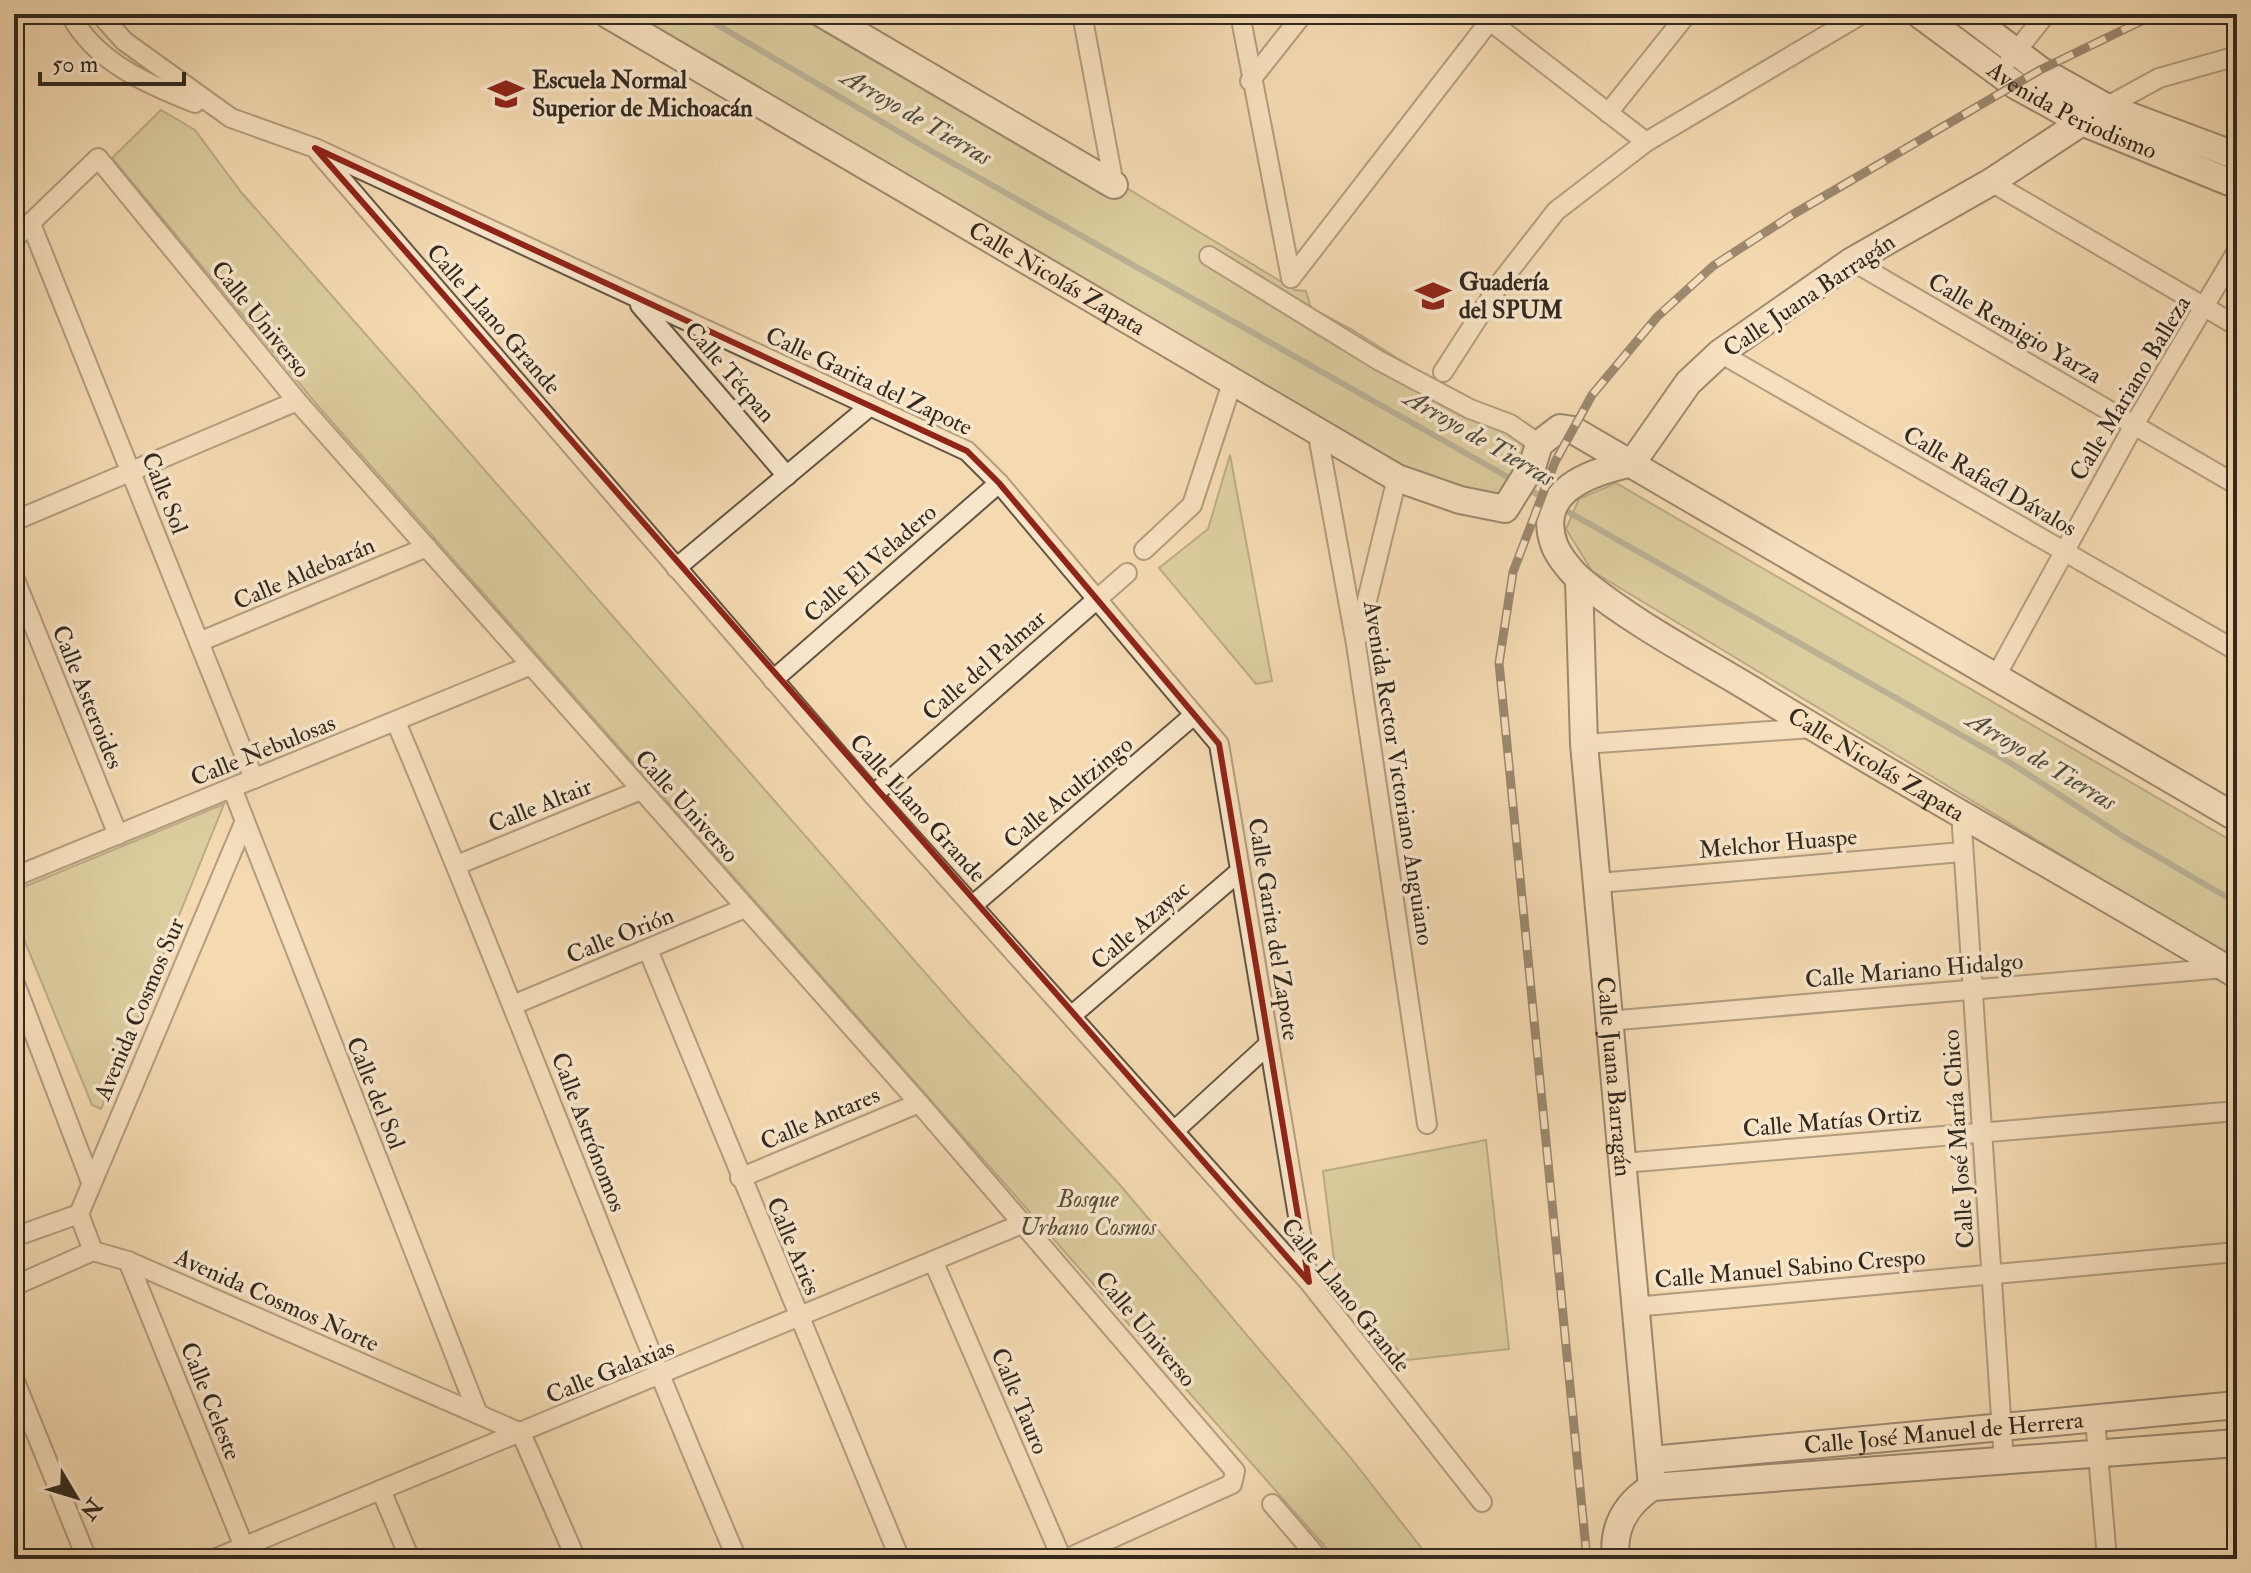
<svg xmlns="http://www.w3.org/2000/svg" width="2251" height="1573" viewBox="0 0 2251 1573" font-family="'IM FELL Double Pica',serif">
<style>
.green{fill:#bfbe89;stroke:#787454;stroke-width:2}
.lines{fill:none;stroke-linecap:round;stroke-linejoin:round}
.stream{stroke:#728072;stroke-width:6}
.street-casing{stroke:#625544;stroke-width:22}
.secondary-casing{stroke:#32291f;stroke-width:30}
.street{stroke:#f8e6cc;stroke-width:18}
.secondary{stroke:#f8e6cc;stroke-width:26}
.rail-casing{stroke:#32291f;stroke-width:9}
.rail{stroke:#f8e6cc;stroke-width:6;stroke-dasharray:18;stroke-linecap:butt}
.marked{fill:none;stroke:#8f2418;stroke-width:6;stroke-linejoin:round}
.labels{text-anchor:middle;stroke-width:7;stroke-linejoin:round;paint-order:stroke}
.poi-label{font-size:24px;font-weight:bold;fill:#32291f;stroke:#f8e6cc;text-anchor:start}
.street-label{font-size:24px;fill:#32291f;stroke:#f8e6cc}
.park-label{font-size:24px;font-style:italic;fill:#554e3a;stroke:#f8e6cc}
.water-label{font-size:26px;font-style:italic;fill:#4c4d42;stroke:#f8e6cc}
</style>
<rect width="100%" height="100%" fill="#f4d9b1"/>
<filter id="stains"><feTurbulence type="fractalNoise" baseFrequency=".0025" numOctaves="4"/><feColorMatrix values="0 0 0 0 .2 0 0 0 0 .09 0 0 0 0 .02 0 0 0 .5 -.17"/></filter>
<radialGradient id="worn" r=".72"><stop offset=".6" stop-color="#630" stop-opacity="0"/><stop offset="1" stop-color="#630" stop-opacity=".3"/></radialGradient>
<!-- green -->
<g class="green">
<polygon points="624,14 794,14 1103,195 1125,187 1295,290 1306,291 1311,308 1351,329 1527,440 1524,475 1503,498 1474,499 1405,470"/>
<polygon points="161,110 195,130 241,192 971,1025 1120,1185 1350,1457 1430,1559 1336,1559 318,406 112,158"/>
<polygon points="1230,455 1272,681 1256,684 1159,568 1208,529"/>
<polygon points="1616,483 2237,844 2237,961 1592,571 1566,529 1579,499"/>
<polygon points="224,804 101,1109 92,1105 14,915 14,891"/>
<polygon points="1486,1140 1509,1349 1407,1360 1337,1283 1323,1171"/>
</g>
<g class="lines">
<!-- stream -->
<g class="stream">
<polyline points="699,14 928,149 1515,481"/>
<polyline points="1524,487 1550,501"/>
<polyline points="1563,509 2014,765 2124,837 2237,903"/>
</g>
<!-- street casing -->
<g class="street-casing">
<g id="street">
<path d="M70,14C95,62 147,84 195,103"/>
<polyline points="100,14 124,41 231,118 315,148 967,451 999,483 1219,744 1309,1282"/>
<polyline points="1082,14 1114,185"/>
<polyline points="1240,14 1291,278"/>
<polyline points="1481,14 1646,142"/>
<polyline points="2010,59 2046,14"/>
<polyline points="1250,81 1303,14"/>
<polyline points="2106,107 2159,78 2237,56"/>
<polyline points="1608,113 1687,14"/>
<polyline points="319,153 873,795 1309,1282 1482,1502"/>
<polyline points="1991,182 2237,326"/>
<polyline points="31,224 254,779"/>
<polyline points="14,239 98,158 297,401 919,1103 1235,1471 1232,1484 1066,1559"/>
<polyline points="1209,256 1378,360 1470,409 1510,424 1539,444"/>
<polyline points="1852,261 2237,485"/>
<polyline points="1291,278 1495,14"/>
<polyline points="640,305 787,476"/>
<polyline points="1720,353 2237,651"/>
<polyline points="1443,372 1503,279 1556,211 1646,142 1862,14"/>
<polyline points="1317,430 1356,644 1427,1124"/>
<polyline points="14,521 297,401"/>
<polyline points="1144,550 1192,505 1233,380"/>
<polyline points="676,568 870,406"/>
<polyline points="14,577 118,835"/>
<polyline points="1358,637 1397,478"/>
<polyline points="199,642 427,547"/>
<polyline points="1996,676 2134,425 2237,251"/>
<polyline points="773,680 999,483"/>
<path d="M396,722C514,1000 618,1282 737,1559"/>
<polyline points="1584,744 1813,728"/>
<polyline points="232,788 478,1414"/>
<polyline points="873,795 1127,573"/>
<polyline points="1961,812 2004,1463"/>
<polyline points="457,865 641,790"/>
<polyline points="14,877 529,666"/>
<polyline points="1598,883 1962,852"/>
<polyline points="973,905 1194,715"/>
<polyline points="648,950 900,1559"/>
<polyline points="14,981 91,1182"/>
<polyline points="513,1005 745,908"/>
<polyline points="1071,1016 1240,871"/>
<polyline points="1607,1021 2225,968"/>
<polyline points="1174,1131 1269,1044"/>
<polyline points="1623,1163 2237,1111"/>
<polyline points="740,1178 919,1103"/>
<polyline points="79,1214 93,1251 128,1261 521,1433"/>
<polyline points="79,1214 244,823"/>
<polyline points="14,1237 79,1214"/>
<polyline points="128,1261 249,1559"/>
<polyline points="934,1263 1062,1559"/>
<polyline points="14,1286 93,1251"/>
<polyline points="1634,1307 2237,1252"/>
<polyline points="14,1379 87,1559"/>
<polyline points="2095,1419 2107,1559"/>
<polyline points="521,1433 576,1559"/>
<polyline points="381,1490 410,1559"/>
<polyline points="1272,1504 1319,1559"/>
<polyline points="214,1559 1024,1223"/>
</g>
</g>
<!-- secondary casing -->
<g class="secondary-casing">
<g id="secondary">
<path id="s1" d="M607,14L1397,478L1460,500L1505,509L1533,464L1539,444L1560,428L1573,430L2237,818"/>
<polyline points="823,14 1114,185"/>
<path id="s2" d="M1919,14L2015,85L2082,122L2237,185"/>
<polyline points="1966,14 2040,70 2106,107 2237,156"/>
<path id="s3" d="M2082,122L1991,182L1852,261L1720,353L1688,383L1632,463C1591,472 1535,490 1554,544C1558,556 1573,574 1583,582C1637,626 1702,659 1762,696C1918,792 2079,880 2237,975"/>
<path id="s4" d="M1579,580L1584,744L1652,1487"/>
<path id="s5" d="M1651,1460L2237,1405"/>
<path d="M1616,1559C1612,1527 1626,1504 1652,1487L2237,1443"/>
</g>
</g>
<!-- street -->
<use href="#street" class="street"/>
<!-- secondary -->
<use href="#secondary" class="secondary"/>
<!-- rail casing -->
<g class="rail-casing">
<polyline id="rail" points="1587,1559 1499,663 1513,572 1555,462 1592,395 1657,317 1713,266 1792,215 2040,70 2156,14"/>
</g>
<!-- rail -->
<use href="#rail" class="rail"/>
</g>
<!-- marked area -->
<path d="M0 0H2251V1573H0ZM315,148L967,451L999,483L1219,744L1309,1282Z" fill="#f4d9b1" fill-opacity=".55" fill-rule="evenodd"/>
<path class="marked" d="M315,148L967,451L999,483L1219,744L1309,1282Z"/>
<!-- icons -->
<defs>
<g id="university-bare" transform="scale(2.76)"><path d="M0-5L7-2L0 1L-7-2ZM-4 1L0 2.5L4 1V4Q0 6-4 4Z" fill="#8f2418" stroke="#f8e6cc" stroke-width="2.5" paint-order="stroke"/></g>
<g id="school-bare" transform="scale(2.76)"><path d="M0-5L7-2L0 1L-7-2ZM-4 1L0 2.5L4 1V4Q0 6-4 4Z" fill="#8f2418" stroke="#f8e6cc" stroke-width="2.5" paint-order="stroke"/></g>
</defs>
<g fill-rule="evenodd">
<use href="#university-bare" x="506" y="94"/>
<use href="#school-bare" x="1433" y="296"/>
</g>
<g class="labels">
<!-- poi labels -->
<g class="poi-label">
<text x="532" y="88">Escuela Normal<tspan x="532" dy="28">Superior de Michoacán</tspan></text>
<text x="1459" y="290">Guadería<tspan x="1459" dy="28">del SPUM</tspan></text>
</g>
<!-- street labels -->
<g class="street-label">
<text dy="8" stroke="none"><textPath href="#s2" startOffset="182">Avenida Periodismo</textPath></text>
<text dy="8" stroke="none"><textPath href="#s1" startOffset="522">Calle Nicolás Zapata</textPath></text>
<text transform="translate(1809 295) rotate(-34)" y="8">Calle Juana Barragán</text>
<text transform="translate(261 319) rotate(51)" y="8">Calle Universo</text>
<text transform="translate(494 319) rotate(49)" y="8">Calle Llano Grande</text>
<text transform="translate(2015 328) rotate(30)" y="8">Calle Remigio Yarza</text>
<text transform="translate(730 372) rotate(49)" y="8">Calle Técpan</text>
<text transform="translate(869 381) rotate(25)" y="8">Calle Garita del Zapote</text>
<text transform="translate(2130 388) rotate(-59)" y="8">Calle Mariano Balleza</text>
<text transform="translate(1990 481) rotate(30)" y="8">Calle Rafaél Dávalos</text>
<text transform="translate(165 493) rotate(68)" y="8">Calle Sol</text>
<text transform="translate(870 563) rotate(-41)" y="8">Calle El Veladero</text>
<text transform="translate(304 573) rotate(-23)" y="8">Calle Aldebarán</text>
<text transform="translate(984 665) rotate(-41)" y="8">Calle del Palmar</text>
<text transform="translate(88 697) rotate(68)" y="8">Calle Asteroides</text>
<text transform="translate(263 750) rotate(-22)" y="8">Calle Nebulosas</text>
<text dy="8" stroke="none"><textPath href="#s3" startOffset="1096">Calle Nicolás Zapata</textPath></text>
<text transform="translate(1399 773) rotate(81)" y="8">Avenida Rector Victoriano Anguiano</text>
<text transform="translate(1068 792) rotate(-40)" y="8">Calle Acultzingo</text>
<text transform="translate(540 805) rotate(-22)" y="8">Calle Altair</text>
<text transform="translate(687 806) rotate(48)" y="8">Calle Universo</text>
<text transform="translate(918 808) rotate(48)" y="8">Calle Llano Grande</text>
<text transform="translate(1778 843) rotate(-5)" y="8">Melchor Huaspe</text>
<text transform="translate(1140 925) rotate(-41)" y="8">Calle Azayac</text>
<text transform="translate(1274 929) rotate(81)" y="8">Calle Garita del Zapote</text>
<text transform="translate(620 935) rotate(-22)" y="8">Calle Orión</text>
<text transform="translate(1914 970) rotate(-5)" y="8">Calle Mariano Hidalgo</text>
<text transform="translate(139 1009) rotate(-67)" y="8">Avenida Cosmos Sur</text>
<text dy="8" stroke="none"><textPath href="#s4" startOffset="498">Calle Juana Barragán</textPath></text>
<text transform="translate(376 1093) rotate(68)" y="8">Calle del Sol</text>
<text transform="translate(820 1118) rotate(-23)" y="8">Calle Antares</text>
<text transform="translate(1832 1121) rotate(-5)" y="8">Calle Matías Ortiz</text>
<text transform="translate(589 1132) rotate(69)" y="8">Calle Astrónomos</text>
<text transform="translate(1958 1139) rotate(-94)" y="8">Calle José María Chico</text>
<text transform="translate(794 1246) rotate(67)" y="8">Calle Aries</text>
<text transform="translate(1790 1268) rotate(-5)" y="8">Calle Manuel Sabino Crespo</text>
<text transform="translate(1346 1295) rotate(51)" y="8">Calle Llano Grande</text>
<text transform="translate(277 1300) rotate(24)" y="8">Avenida Cosmos Norte</text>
<text transform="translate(1146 1329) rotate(50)" y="8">Calle Universo</text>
<text transform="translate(610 1371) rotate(-22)" y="8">Calle Galaxias</text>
<text transform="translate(211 1401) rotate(68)" y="8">Calle Celeste</text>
<text transform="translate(1020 1401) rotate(67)" y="8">Calle Tauro</text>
<text dy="8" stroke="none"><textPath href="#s5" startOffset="294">Calle José Manuel de Herrera</textPath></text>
</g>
<!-- park labels -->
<g class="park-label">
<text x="1088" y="1207">Bosque<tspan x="1088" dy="28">Urbano Cosmos</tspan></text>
</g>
<!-- water labels -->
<g class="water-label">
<text transform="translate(917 116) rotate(30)" y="9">Arroyo de Tierras</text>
<text transform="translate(1480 437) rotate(30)" y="9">Arroyo de Tierras</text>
<text transform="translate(2042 760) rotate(31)" y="9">Arroyo de Tierras</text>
</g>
</g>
<!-- margin -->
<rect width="2251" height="1573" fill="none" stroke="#f4d9b1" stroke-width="48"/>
<rect x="16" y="16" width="2219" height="1541" fill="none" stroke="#32291f" stroke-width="4"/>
<rect x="24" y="24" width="2203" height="1525" fill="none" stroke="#32291f" stroke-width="2"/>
<!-- north arrow -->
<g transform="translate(76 1497) rotate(128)" stroke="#f8e6cc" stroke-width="6" paint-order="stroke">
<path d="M0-6L14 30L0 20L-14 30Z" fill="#32291f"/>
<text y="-12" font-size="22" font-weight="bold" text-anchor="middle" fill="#32291f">N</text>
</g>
<!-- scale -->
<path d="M40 72v12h144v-12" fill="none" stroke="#32291f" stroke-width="4"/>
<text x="52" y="72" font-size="24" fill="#32291f" stroke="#f8e6cc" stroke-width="6" paint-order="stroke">50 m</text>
<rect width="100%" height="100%" filter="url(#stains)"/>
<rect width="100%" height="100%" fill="url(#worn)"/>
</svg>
